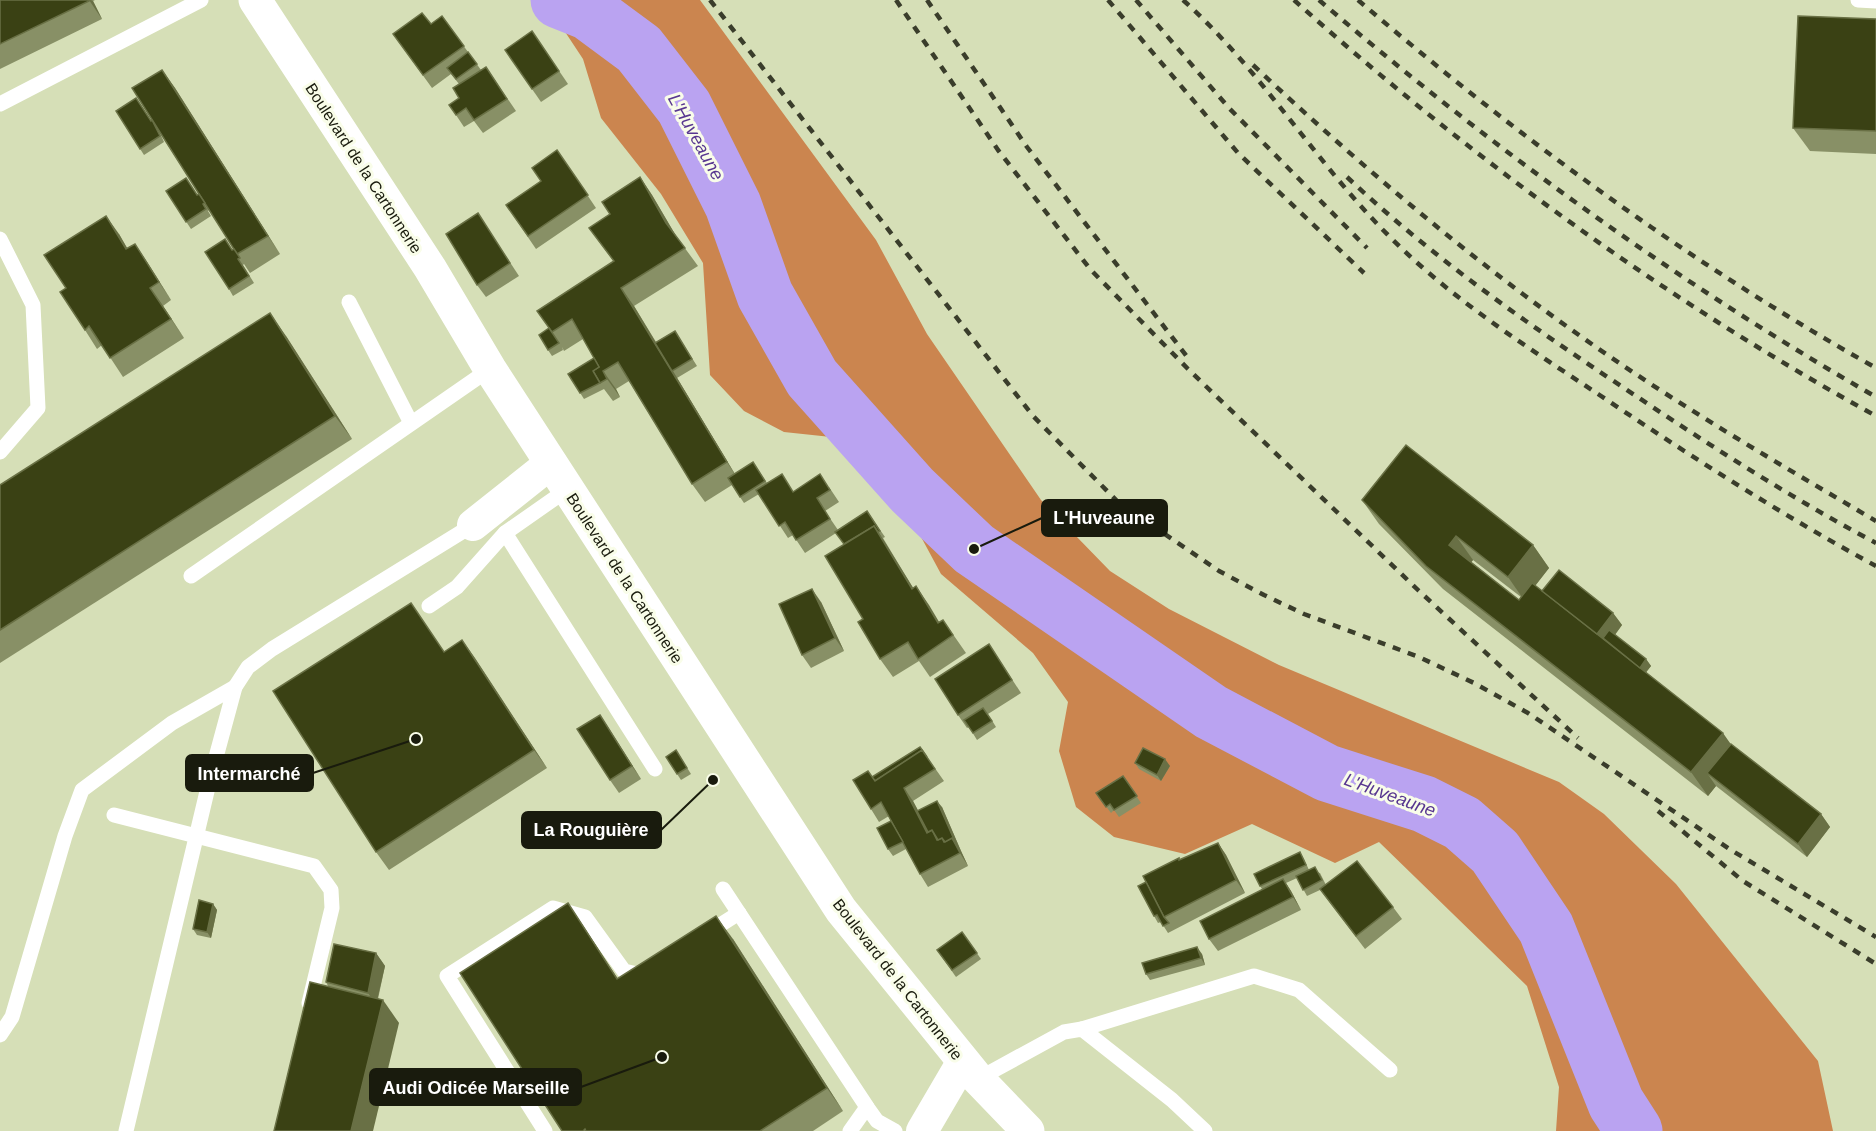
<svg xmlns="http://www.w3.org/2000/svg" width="1876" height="1131" viewBox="0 0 1876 1131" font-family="Arial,sans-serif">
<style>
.forest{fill:#cb854f}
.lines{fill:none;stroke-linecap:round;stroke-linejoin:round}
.river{stroke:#baa3f1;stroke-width:57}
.lane{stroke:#fff;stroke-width:15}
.street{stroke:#fff;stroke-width:32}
.secondary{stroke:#fff;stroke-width:33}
.rail{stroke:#3a3d2b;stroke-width:4.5;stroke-dasharray:8 8;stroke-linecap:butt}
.wall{fill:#889066;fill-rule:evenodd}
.shaded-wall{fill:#697045}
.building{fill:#3a4114;stroke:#697045;stroke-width:1.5}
.labels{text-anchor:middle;stroke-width:6;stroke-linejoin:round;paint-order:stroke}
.street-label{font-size:16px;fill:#191b0d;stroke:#f9fde9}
.water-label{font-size:18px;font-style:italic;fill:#583790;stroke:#f9fde9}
.leader{fill:none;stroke:#191b0d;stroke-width:2}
.callout-dot{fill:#191b0d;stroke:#f9fde9;stroke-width:2}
.callout{fill:#191b0d;stroke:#191b0d;stroke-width:2}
.callout-label{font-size:18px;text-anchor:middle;font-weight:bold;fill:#fff}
</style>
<rect width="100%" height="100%" fill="#d6dfb7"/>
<!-- forest -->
<polygon class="forest" points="544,0 700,0 876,240 927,334 1041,500 1110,571 1169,609 1279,665 1559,782 1604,814 1676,884 1818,1061 1833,1131 1556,1131 1559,1087 1527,986 1379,842 1335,863 1252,824 1185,854 1114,837 1076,807 1059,751 1068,702 1033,653 941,574 906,509 831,437 784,432 744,411 710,375 703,263 661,194 601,118 583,59"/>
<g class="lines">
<!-- river -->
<polyline class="river" points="559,0 589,12 639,49 684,107 733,205 765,295 812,378 912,490 974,549 1211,712 1327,773 1424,804 1462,823 1495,852 1546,928 1616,1103 1634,1131"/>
<!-- lane -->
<g class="lane">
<polyline points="1858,0 1876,1"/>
<polyline points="0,104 201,0"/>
<polyline points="0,239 33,305 38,408 0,452"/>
<polyline points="349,302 411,423"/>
<polyline points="505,533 655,769"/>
<polyline points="191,576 490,369"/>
<polyline points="429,606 457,587 505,533 568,489"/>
<polyline points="114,815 314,866 331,890 332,908 309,1003"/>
<polyline points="723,889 867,1107 877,1121 895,1131"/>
<polyline points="706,934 739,913"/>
<polyline points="1082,1029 1254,976 1299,990 1390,1070"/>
<polyline points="0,1035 12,1017 65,836 82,790 172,723 235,687"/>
<polyline points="978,1079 1064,1032 1082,1029 1172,1100 1205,1131"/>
<polyline points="126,1131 209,783 235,687 248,667 272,649 473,525"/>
<polyline points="545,1131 447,976 553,908 585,917 624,971 642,975 648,971"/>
<polyline points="850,1131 867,1107"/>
</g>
<!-- street -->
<g class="street">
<polyline points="473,525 551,463"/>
<polyline points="922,1131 963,1061"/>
</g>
<!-- secondary -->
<polyline class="secondary" points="255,0 430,268 490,369 841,910 978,1079 1028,1131"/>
<!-- rail -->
<g class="rail">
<polyline points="710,0 1033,416 1119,503 1219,571 1264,595 1304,614 1419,657 1474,683 1528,713 1731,850 1876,937"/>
<polyline points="896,0 998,150 1090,269 1188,369 1418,590 1578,738"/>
<polyline points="927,0 1027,147 1188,358"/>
<polyline points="1108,0 1238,153 1364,273"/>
<polyline points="1136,0 1229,108 1367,248"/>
<path d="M1183,0C1262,71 1317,165 1392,239C1453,300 1527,347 1598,394C1689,455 1780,514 1876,566"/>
<path d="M1294,0C1470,158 1669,302 1876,416"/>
<path d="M1319,0C1493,149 1678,283 1876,397"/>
<path d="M1358,0C1519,138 1691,264 1876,368"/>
<path d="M1253,65C1365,170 1482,269 1609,356C1695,415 1786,468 1876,521"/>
<path d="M1347,177C1436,261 1535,329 1636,396C1714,448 1793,499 1876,543"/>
<polyline points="1658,811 1743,881 1876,964"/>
</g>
</g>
<!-- wall -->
<g class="wall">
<polygon points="0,0 95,0 93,1 102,19 0,69"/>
<polygon points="442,16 481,70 486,67 516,111 483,133 474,121 464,127 456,115 459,98 459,84 451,74 432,88 393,34 431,24"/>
<polygon points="1876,19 1876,154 1810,151 1793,128"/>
<polygon points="532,31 568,84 541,102 505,50"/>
<polygon points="162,70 175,88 280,254 250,273 244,264 243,265 254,283 233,296 229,289 233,250 234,249 209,210 208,211 211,216 191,229 166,191 198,195 199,194 160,133 164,142 144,155 116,111 151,121 152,120"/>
<polygon points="557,150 596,208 536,249 506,205 541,181"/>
<polygon points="640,177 652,195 676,236 698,266 634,306 656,342 675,331 697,366 677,378 735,474 753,462 767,483 793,492 829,487 839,502 825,511 838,530 867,511 885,537 883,538 913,588 916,586 939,623 943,620 966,653 930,677 919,661 893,677 880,659 863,619 844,544 836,533 805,553 793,535 788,538 759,494 744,503 732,485 705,502 692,484 629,381 616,389 620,397 613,401 604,389 584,399 568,374 594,358 583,339 564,351 562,347 563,350 552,356 548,350 549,328 614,262 589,228 610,214"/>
<polygon points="486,226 519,276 486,297 477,285"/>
<polygon points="119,234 127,248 135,244 147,262 171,300 163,306 184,338 123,377 102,345 97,349 85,330 66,288"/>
<polygon points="286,336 352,439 0,663 0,485"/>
<path d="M1362,500L1533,545L1549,568L1535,586L1542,591L1613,613L1622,625L1615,635L1646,659L1651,666L1646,672L1731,744L1821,814L1830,827L1807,857L1716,786L1708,796L1443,589L1379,524ZM1473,560L1521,597L1519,600L1471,562Z"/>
<polygon points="821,602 844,651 811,668 802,655"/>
<polygon points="411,603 444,652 462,640 547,768 389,870 376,852"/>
<polygon points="989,644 1021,693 988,714 996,727 977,740 969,727 967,728 958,715"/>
<polygon points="600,715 641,779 619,793 610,780"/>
<polygon points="920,747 944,781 913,801 918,811 942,807 961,851 968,866 928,887 920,874 906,849 893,856 888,849 891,821 889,816 879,822 871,809 872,777"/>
<polygon points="676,750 691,774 681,780 666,757"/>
<polygon points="1135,763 1170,766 1161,781 1139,769"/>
<polygon points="1123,776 1141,803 1119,817 1114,810 1111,813 1096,793"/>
<polygon points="1218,843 1226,855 1245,893 1168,933 1161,922 1158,923 1154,916 1146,882 1180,860"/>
<polygon points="1300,852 1304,859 1309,870 1320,873 1326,885 1393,907 1402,919 1365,949 1320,890 1307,896 1297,878 1286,883 1291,891 1301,910 1218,951 1209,939 1262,889 1260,886"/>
<polygon points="568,903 584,927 618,979 733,939 843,1111 813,1131 562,1131"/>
<polygon points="213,904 217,910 211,938 197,935 193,929"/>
<polygon points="962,932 981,959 956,977 937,950"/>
<polygon points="376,953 385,966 378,999 399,1023 328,986 326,982"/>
<polygon points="1202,954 1205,965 1150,980 1146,974"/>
</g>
<!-- shaded-wall -->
<g class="shaded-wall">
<polygon points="89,0 91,0 93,1 102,19"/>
<polygon points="162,70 175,88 280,254 268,236"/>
<polygon points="640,177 652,195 679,241 666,223"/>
<polygon points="106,216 119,234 138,267 126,249"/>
<polygon points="135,244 147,262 171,300 159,282"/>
<polygon points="150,288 163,306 184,338 171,319"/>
<polygon points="621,288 634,306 739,481 727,462"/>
<polygon points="270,313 286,336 352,439 335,416"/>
<polygon points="603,371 616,389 620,397 607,379"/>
<polygon points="874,526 886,544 925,607 912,589"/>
<polygon points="1456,536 1473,560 1466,569 1449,545"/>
<polygon points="1533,545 1549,568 1524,600 1508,577"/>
<polygon points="916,586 929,605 951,642 938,623"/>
<polygon points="812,589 821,602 844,651 835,638"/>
<polygon points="1613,613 1622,625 1605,648 1595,637"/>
<polygon points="462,640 475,658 547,768 534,750"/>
<polygon points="1646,659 1651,666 1641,679 1636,673"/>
<polygon points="600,715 608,727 641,779 632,766"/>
<polygon points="1723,733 1739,756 1707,773 1716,786 1708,796 1691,772"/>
<polygon points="1165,759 1170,766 1161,781 1157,775"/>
<polygon points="904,788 913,801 933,838 927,833"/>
<polygon points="937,801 942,807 961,851 968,866 960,853 952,838"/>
<polygon points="1821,814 1830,827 1807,857 1798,844"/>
<polygon points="1218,843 1226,855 1245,893 1236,880"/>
<polygon points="1283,879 1291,891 1301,910 1293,897"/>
<polygon points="568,903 584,927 633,1003 617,979"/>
<polygon points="213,904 217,910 211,938 207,932"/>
<polygon points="716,916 733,939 843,1111 827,1088"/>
<polygon points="1197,947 1202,954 1205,965 1201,958"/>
<polygon points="376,953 385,966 376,1005 368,993"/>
<polygon points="383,1000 399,1023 373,1131 351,1131"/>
</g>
<!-- building -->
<g class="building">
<polygon points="0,0 89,0 89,1 0,44"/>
<polygon points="422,13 431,24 442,16 464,46 423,75 393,34"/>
<polygon points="1798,16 1876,19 1876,131 1793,128"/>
<polygon points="532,31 559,71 532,89 505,50"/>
<polygon points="468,52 477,64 456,79 447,68"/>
<polygon points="486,67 507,99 474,120 466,108 456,115 449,105 459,98 453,88"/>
<polygon points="162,70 268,236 237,254 132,88"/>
<polygon points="136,98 151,121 152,120 160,136 140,149 116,111"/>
<polygon points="557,150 588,195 528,236 506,205 541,181 532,168"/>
<polygon points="640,177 666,223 685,248 621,288 727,462 692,484 618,362 603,371 607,379 600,383 593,371 599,367 572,319 552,332 537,311 614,261 589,228 610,214 602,202"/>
<polygon points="186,178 197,195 199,194 205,203 203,204 206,209 186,222 166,191"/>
<polygon points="478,213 510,263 477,285 446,234"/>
<polygon points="106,216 126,249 135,244 159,282 150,288 171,319 110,358 89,326 85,330 60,292 66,288 44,255"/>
<polygon points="225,239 232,250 234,249 240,258 238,259 249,276 229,289 205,252"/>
<polygon points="270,313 335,416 0,630 0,485"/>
<polygon points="549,328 559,343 548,350 539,335"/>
<polygon points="675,331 692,359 672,371 655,343"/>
<polygon points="594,358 599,367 593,371 600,383 580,393 568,374"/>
<polygon points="1406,445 1533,545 1508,577 1456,536 1449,545 1519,600 1532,583 1723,733 1691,772 1426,566 1362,500"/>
<polygon points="753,462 765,481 740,497 728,478"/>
<polygon points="782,474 793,492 820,474 830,490 817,498 830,519 796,540 785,522 779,526 756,490"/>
<polygon points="867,511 880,531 878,532 874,526 844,544 835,532"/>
<polygon points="874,526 912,589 916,586 938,623 943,620 953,635 918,659 908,642 880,659 858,622 863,619 825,556"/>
<polygon points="1559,570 1613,613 1597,634 1542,591"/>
<polygon points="812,589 835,638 802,655 779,604"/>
<polygon points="411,603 444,652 462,640 534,750 376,852 273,691"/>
<polygon points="1609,630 1646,659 1640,668 1603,638"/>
<polygon points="989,644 1012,680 958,715 935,679"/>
<polygon points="983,708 992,721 973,733 964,720"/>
<polygon points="600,715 632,766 610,780 577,729"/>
<polygon points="1731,744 1821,814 1798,844 1707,773"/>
<polygon points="920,747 927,757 922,750 875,781 872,777"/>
<polygon points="1143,748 1165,759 1157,775 1135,763"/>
<polygon points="676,750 687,768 677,774 666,757"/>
<polygon points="922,750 935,769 904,788 927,833 932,830 937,840 942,838 944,842 952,838 960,853 920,874 881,802 871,809 853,780 868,771 875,781"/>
<polygon points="1123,776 1137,796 1114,810 1110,804 1106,807 1096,793"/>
<polygon points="937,801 956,844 952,838 945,842 942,838 938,840 932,830 928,832 917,811"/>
<polygon points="891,821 903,842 888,849 877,828"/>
<polygon points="1218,843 1236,880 1164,917 1143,876 1179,858 1179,860"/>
<polygon points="1300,852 1306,865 1260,886 1254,874"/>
<polygon points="1357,861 1393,907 1356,936 1320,889"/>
<polygon points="1315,867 1322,880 1303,890 1296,876"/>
<polygon points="1283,879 1293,897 1209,939 1200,921"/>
<polygon points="1146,882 1164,917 1169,923 1163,926 1157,915 1154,916 1138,886"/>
<polygon points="199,900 213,904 207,932 193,929"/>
<polygon points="568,903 617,979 716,916 827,1088 760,1131 586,1131 585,1129 583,1131 562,1131 460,973"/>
<polygon points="962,932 977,953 952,970 937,950"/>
<polygon points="334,944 376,953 368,993 326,982"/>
<polygon points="1197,947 1201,958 1146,974 1142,963"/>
<polygon points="310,982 383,1000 351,1131 274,1131"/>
</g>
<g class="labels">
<!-- street labels -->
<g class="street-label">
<text transform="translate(364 168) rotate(57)" y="6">Boulevard de la Cartonnerie</text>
<text transform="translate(625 578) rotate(57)" y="6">Boulevard de la Cartonnerie</text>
<text transform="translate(898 979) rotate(52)" y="6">Boulevard de la Cartonnerie</text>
</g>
<!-- water labels -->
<g class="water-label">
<text transform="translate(696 137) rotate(61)" y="6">L'Huveaune</text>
<text transform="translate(1390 795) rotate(20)" y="6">L'Huveaune</text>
</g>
</g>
<!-- callouts -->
<path class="leader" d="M974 549L1042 518M416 739L313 773M713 780L661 830M662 1057L581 1087"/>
<g class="callout-dot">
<circle cx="974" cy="549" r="6"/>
<circle cx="416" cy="739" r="6"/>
<circle cx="713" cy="780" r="6"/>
<circle cx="662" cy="1057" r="6"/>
</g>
<g class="callout">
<rect x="1042" y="500" width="125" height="36" rx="6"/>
<rect x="186" y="755" width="127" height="36" rx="6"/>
<rect x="522" y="812" width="139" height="36" rx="6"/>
<rect x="370" y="1069" width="211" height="36" rx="6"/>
</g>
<g class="callout-label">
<text x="1104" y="524">L'Huveaune</text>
<text x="249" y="780">Intermarché</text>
<text x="591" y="836">La Rouguière</text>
<text x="476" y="1094">Audi Odicée Marseille</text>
</g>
</svg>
